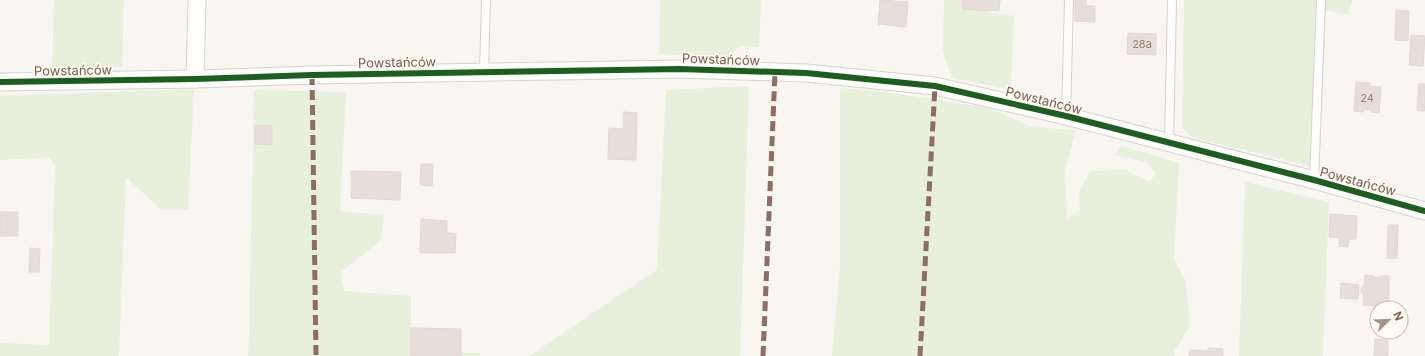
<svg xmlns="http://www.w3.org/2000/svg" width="1425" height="356" viewBox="0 0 1425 356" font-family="Inter,sans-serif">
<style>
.green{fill:#e7f0db}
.building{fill:#e6ded7;stroke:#e2d8d2}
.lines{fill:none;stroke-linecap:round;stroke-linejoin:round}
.service-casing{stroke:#d7d1cb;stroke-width:10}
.minor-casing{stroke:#d7d1cb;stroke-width:19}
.service{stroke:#fefefd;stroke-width:8}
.minor{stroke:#fefefd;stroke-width:17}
.quiet{stroke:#8d6e63;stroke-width:5;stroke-dasharray:10 5;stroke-linecap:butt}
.cycleway-casing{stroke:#fffaf3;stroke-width:8}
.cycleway{stroke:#1b5e20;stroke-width:6}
.labels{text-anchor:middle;stroke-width:3.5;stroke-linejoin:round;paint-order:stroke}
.number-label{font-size:11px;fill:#977e72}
.street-label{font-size:13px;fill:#7a5c4d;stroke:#fffaf3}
</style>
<rect width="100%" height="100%" fill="#f9f5f0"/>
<!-- green -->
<g class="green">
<polygon points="54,0 124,0 122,67 52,68"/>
<polygon points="660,0 761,0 759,47 740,46 728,57 659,54"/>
<polygon points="944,0 971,0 971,10 1014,16 1011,89 952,78 943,52"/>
<polygon points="1184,0 1352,0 1348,15 1326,10 1320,155 1314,167 1194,138 1182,128"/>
<polygon points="749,86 740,356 529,356 657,270 666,90"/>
<polygon points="840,88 892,93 988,108 1030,126 1076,131 1065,170 1067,218 1080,210 1079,193 1090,171 1126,170 1150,182 1156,172 1146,162 1114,155 1121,146 1179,163 1174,258 1186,282 1190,325 1175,350 1174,356 832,356 840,266"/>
<polygon points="194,89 188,209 162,210 126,177 119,356 0,356 0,343 49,345 55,166 50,157 0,160 0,96"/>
<polygon points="254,90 346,92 340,211 384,215 381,240 341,272 344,291 411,296 411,352 480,353 480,356 248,356 249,336"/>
<polygon points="1245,182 1329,202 1323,356 1239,356"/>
</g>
<!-- building -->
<g class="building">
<polygon points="880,0 908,2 906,27 878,24"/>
<polygon points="963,0 1000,0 999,11 989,10 989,11 962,9"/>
<polygon points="1075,0 1086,0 1086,6 1095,6 1095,22 1075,21"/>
<polygon points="1396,10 1409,11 1408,41 1395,40"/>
<polygon points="1128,33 1156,34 1156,55 1127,54"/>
<polygon points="1411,35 1425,36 1423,66 1409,65"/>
<polygon points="1356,82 1370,83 1370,86 1381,87 1379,113 1371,112 1371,110 1364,109 1363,112 1354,111"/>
<polygon points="1419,84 1425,84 1425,111 1417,110"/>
<polygon points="623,112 637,113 636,160 608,159 609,128 623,129"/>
<polygon points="255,125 272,126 272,145 255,144"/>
<polygon points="421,164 433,164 432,186 420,185"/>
<polygon points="351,171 401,172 400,200 351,198"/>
<rect x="0" y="212" width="18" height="24"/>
<polygon points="1330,214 1357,216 1356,239 1349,239 1348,247 1339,246 1339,238 1329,237"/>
<polygon points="421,219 447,221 447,233 456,234 455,253 420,253"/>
<polygon points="1388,225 1398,225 1397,258 1387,258"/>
<polygon points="30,248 40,249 39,272 29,272"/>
<polygon points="1365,275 1374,276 1374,277 1381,277 1381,276 1389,276 1389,306 1363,305 1364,295 1361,292 1361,288 1364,285"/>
<polygon points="1341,283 1359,285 1358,299 1340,298"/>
<polygon points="411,328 461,329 461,356 411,356"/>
<polygon points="1375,339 1388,340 1388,356 1374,356"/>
<polygon points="1208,348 1223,349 1223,356 1189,356 1190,350 1208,351"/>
</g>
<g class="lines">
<!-- service casing -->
<g class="service-casing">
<g id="service">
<polyline points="484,72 486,0"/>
<polyline points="1066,116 1069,0"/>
<polyline points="1169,144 1172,0"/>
<polyline points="1314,180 1321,0"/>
</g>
</g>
<!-- minor casing -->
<g class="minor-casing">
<g id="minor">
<polyline points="195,79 197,0"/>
<polyline points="0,82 195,79 312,75 679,69 806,73 935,86 1066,116 1314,180 1425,211"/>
</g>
</g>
<!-- service -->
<use href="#service" class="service"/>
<!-- minor -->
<use href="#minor" class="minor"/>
<!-- quiet -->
<g class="quiet">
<polyline points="312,75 316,356"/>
<polyline points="763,356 775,72"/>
<polyline points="920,356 935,86"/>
</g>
<!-- cycleway casing -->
<g class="cycleway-casing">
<polyline id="cycleway" points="0,82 195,79 312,75 679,69 806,73 935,86 1066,116 1314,180 1425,211"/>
</g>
<!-- cycleway -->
<use href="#cycleway" class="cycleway"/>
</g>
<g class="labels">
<!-- number labels -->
<g class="number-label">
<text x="1142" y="48">28a</text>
<text x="1367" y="102">24</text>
</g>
<!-- street labels -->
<g class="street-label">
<text transform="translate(721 59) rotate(2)" y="5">Powstańców</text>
<text transform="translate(397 62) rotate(-1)" y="5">Powstańców</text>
<text transform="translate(73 70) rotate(-1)" y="5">Powstańców</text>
<text transform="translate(1044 100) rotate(14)" y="5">Powstańców</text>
<text transform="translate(1358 181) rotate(15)" y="5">Powstańców</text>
</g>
</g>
<!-- north arrow -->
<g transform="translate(1389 320) rotate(67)"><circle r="19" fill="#fffaf3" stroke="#cabbb1"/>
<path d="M0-3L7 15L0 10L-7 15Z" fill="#a69286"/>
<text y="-6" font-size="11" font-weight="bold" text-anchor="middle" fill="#7a5c4d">N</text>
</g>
</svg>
